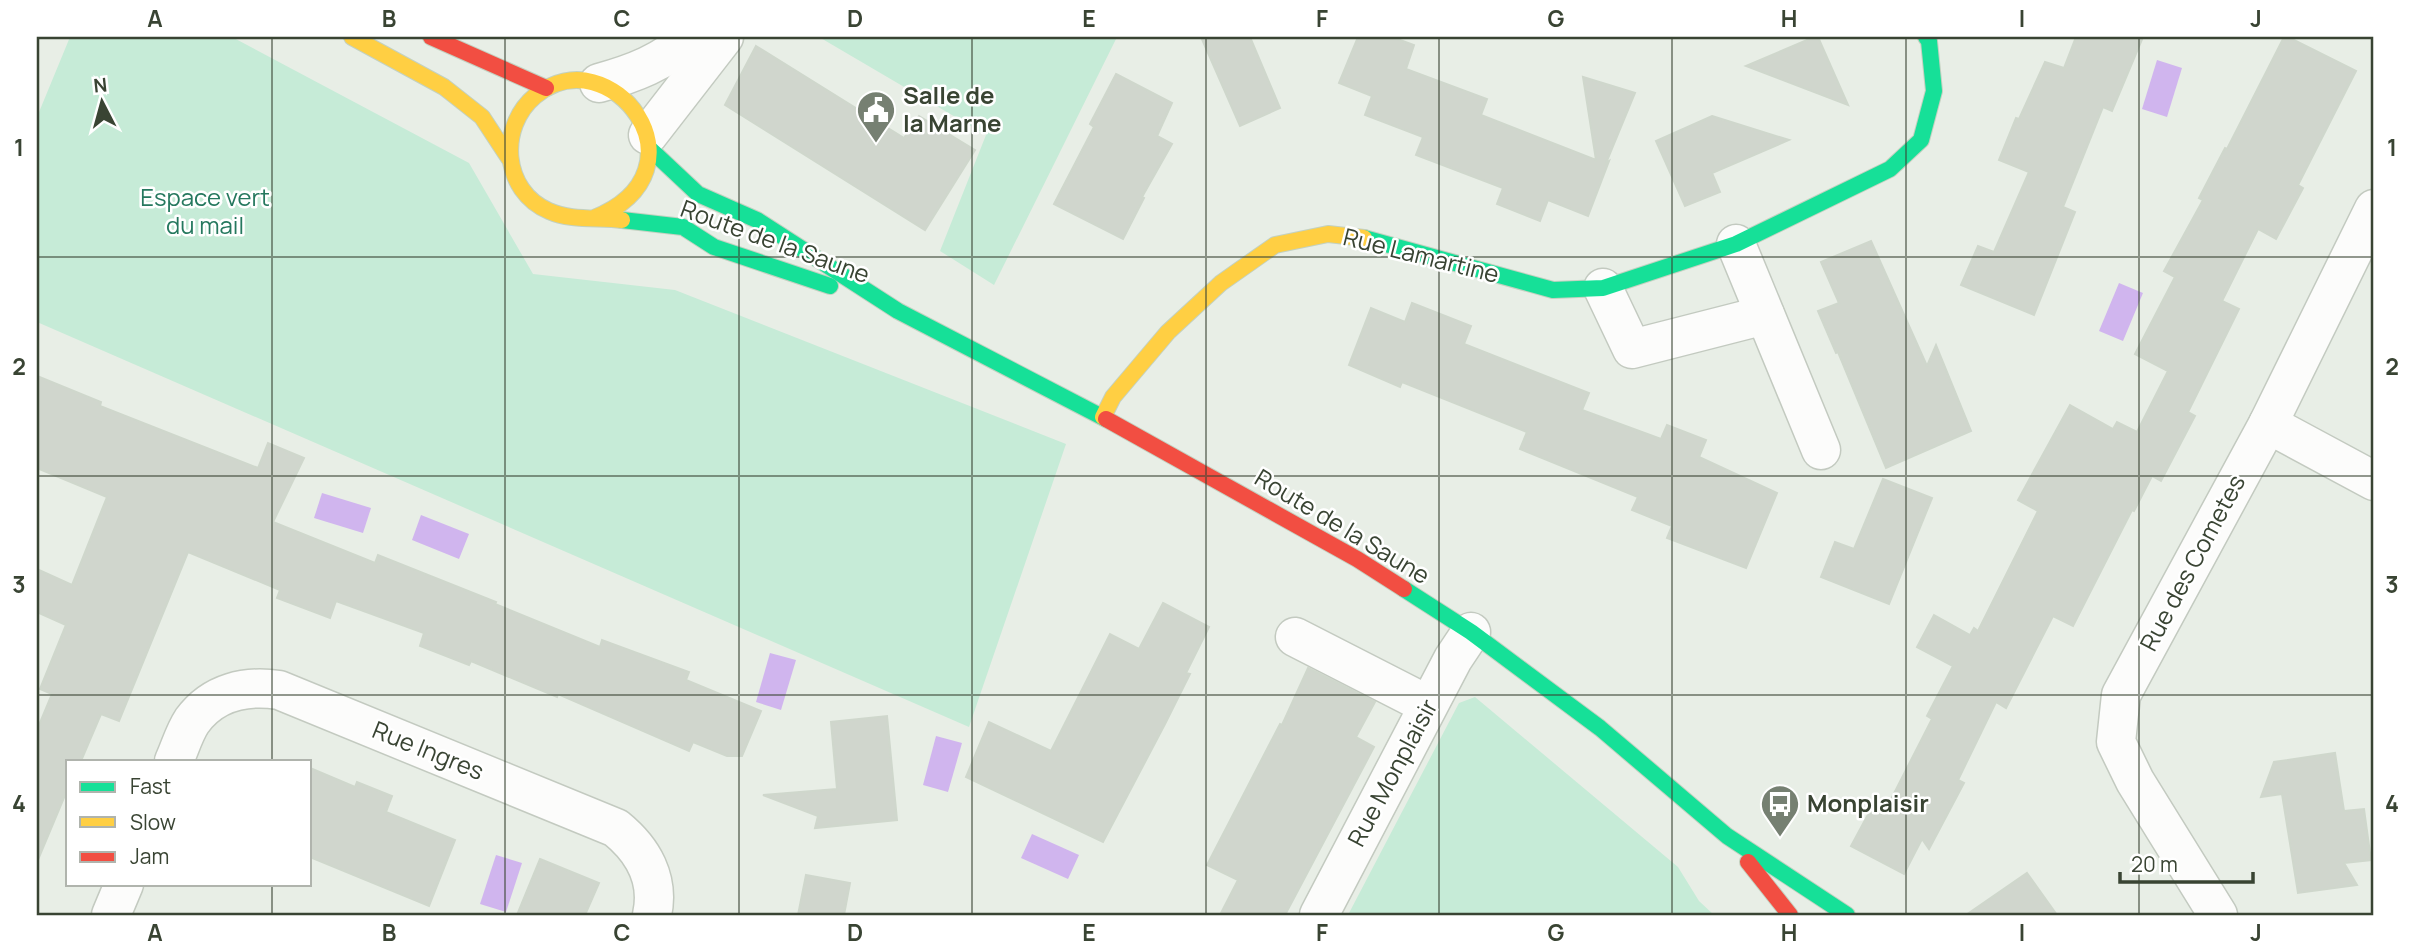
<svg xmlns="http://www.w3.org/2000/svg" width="2411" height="952" viewBox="0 0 2411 952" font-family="Manrope,sans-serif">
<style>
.green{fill:#c6ebd7}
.water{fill:#d0b5ee}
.building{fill:#d0d6cd;stroke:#cfd7cc;stroke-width:2}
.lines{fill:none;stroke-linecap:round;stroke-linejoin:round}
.street-casing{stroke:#c3cac0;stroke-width:41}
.fast-casing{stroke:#c3d1c0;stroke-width:18}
.slow-casing{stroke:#c3d1c0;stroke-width:18}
.jam-casing{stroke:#c3d1c0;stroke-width:18}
.street{stroke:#fcfcfb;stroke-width:38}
.fast{stroke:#16e098;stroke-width:16}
.slow{stroke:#ffcf43;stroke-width:16}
.jam{stroke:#f24e42;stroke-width:16}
.grid{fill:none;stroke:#394433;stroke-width:2;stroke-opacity:0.55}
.labels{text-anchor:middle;stroke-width:5;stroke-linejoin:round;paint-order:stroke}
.poi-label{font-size:24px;font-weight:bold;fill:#394433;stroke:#fff;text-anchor:start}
.park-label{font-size:24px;fill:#25785e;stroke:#fff}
.street-label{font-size:24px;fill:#394433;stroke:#fff}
.neatline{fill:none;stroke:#394433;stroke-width:2.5}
.grid-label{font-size:23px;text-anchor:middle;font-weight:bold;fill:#394433}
</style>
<rect width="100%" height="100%" fill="#e8eee6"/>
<!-- green -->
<g class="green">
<polygon points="70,37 232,37 469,163 533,274 675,290 1066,444 969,727 37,322 37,117"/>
<polygon points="819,37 1117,37 994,285 940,251 986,135"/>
<polygon points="1475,697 1678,867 1699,901 1714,915 1348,915 1459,703"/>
</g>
<!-- water -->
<g class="water">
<polygon points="2157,60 2182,68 2167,117 2142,109"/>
<polygon points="2119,283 2143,293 2123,341 2099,331"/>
<polygon points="322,493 371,508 363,533 314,518"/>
<polygon points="421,515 469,534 459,559 412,540"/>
<polygon points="770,653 796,660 781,710 756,702"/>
<polygon points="936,736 962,743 948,792 923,785"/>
<polygon points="1032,834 1079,855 1068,879 1021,858"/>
<polygon points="496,855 522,863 506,912 480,904"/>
</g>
<!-- building -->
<g class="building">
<polygon points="1201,37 1250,37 1280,108 1240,126"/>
<polygon points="1358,37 1392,37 1414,45 1406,69 1487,99 1481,115 1596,160 1583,77 1635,93 1606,163 1609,161 1588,216 1548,200 1540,221 1497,204 1503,188 1416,155 1423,137 1365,115 1372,96 1339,83"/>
<polygon points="1814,37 1818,37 1848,105 1746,66"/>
<polygon points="2076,37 2143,37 2112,111 2103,107 2063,207 2075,212 2034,315 1961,285 1978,246 1994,252 2029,172 1999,160 2016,118 2019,119 2045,62 2064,68"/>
<polygon points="2284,37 2288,37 2356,71 2298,185 2303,188 2276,239 2258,229 2222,301 2239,309 2188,412 2195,416 2161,481 2152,476 2134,511 2132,510 2073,626 2053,616 2006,708 1996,702 1958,780 1964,783 1929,849 1922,839 1904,874 1851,846 1872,807 1884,813 1932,719 1927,716 1953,666 1917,647 1934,615 1970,635 1974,628 1978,631 2038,511 2018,500 2070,405 2113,429 2117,422 2137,432 2168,371 2135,354 2175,277 2164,271 2203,200 2199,198 2225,148 2227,149"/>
<polygon points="756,46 904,138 919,116 975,150 925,230 725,105"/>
<polygon points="1116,74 1172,103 1157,136 1172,144 1142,197 1144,198 1123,239 1054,204 1094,127 1090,124"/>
<polygon points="1712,116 1789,140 1712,173 1720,192 1685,206 1656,141"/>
<polygon points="1871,241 1927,366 1936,345 1971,431 1886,468 1838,352 1836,353 1818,311 1839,303 1821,262"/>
<polygon points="1412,303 1471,326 1464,344 1589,393 1582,410 1661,439 1667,425 1706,440 1699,457 1777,493 1746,568 1667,538 1672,526 1632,510 1638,497 1520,449 1527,432 1402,382 1400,387 1349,365 1371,308 1405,322"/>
<polygon points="37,376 101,402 100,406 258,468 268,443 304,458 273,522 375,563 378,555 496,602 495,604 600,647 602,640 689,672 686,680 761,711 742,756 727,756 693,742 689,751 558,694 557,697 471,661 469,665 420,646 424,633 336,601 330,618 277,598 280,590 188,552 119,721 101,714 81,761 68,761 68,788 37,862 37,730 52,694 40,689 66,625 37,612 37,569 72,585 107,497 37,468"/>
<polygon points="1883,479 1932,498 1889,604 1821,577 1835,542 1854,549"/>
<polygon points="1163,603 1209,627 1186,673 1190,674 1165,724 1103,842 966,777 989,722 1051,751 1110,634 1139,649"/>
<polygon points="1308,668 1375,702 1356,737 1374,747 1285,915 1220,915 1238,880 1207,865 1280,724 1282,725"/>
<polygon points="887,716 897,820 815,828 818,816 763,795 837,789 831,722"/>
<polygon points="2335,753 2344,811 2364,809 2371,860 2344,863 2357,885 2298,893 2282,794 2261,797 2274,762"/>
<polygon points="310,768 355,787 357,782 392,796 386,812 455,840 429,906 310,857"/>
<polygon points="540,859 599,883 585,915 517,915"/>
<polygon points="2027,873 2057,915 1966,915"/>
<polygon points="806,875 850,883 844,915 798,915"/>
</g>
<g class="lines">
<!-- street casing -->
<g class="street-casing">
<g id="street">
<path d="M599,83C632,74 665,62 690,37"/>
<polyline points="648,135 724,37"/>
<polyline points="1736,244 1821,450"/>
<polyline points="1603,288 1632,349 1765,315"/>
<polyline points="2268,424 2374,481"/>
<polyline points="1295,637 1428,705"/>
<path d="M174,761C180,748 184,733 192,721C213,692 246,685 279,690L616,828C643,850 660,879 652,915"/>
<polyline points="111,915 124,884"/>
<polyline points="1319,915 1453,659 1471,632"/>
<polyline points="2218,915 2135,781 2116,742 2121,695 2268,424 2374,209"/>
</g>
</g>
<!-- fast casing -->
<g class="fast-casing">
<g id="fast">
<polyline points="649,148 698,194 757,220 898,311 1106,419"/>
<polyline points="622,220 683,227 714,247 830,286"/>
<polyline points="1364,238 1553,290 1603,288 1736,244 1890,169 1921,140 1934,91 1929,41 1926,37"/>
<polyline points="1404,589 1471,632 1600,728 1727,836 1847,915"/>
</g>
</g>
<!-- slow casing -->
<g class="slow-casing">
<g id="slow">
<polyline points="352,37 444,87 482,117 509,158"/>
<path d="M594,218C714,170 610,34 535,96C498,127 502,191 549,211C571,221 598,217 622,220"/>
<polyline points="1103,417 1113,397 1168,332 1221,283 1275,245 1328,234 1364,238"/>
</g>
</g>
<!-- jam casing -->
<g class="jam-casing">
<g id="jam">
<polyline points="431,37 546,88"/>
<polyline points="1106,419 1357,559 1404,589"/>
<polyline points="1748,862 1790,915"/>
</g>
</g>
<!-- street -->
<use href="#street" class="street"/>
<!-- fast -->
<use href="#fast" class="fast"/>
<!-- slow -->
<use href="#slow" class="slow"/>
<!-- jam -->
<use href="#jam" class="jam"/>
</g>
<!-- grid -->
<path class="grid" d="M272,37V761M505,37V915M739,37V915M972,37V915M1206,37V915M1439,37V915M1672,37V915M1906,37V915M2139,37V915M37,257H2374M37,476H2374M37,695H2374M272,884V915"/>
<!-- icons -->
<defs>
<g id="civic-pin" transform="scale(2.0125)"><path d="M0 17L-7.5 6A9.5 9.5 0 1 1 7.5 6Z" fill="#768072" stroke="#fff"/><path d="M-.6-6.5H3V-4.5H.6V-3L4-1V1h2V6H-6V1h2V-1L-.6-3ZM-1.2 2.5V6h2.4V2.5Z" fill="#fff"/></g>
<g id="bus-pin" transform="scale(2.0125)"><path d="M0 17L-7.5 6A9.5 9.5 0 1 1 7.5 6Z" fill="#768072" stroke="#fff"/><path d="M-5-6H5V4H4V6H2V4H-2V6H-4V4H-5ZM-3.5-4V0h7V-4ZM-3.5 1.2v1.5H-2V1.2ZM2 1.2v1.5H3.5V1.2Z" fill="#fff"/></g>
</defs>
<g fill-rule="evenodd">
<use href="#civic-pin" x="876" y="110"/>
<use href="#bus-pin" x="1780" y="804"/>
</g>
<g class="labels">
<!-- poi labels -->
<g class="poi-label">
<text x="903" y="104">Salle de<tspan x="903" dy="28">la Marne</tspan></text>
<text x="1807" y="812">Monplaisir</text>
</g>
<!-- park labels -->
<g class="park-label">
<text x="205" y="206">Espace vert<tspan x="205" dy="28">du mail</tspan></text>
</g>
<!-- street labels -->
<g class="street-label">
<text transform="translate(775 242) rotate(20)" y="8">Route de la Saune</text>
<text transform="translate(1421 256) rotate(14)" y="8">Rue Lamartine</text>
<text transform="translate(1342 527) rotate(31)" y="8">Route de la Saune</text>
<text transform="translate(2193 563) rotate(-62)" y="8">Rue des Cometes</text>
<text transform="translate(428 751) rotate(22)" y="8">Rue Ingres</text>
<text transform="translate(1393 773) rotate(-62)" y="8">Rue Monplaisir</text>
</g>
</g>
<!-- border -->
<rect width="2411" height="952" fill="none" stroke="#ffffff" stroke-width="77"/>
<!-- legend -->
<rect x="66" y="760" width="245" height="126" fill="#ffffff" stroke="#b0b4ad" stroke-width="2"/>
<rect x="80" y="782" width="35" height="10" fill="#16e098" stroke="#b0b4ad" stroke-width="2"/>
<text x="130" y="794" font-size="21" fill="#394433">Fast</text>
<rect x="80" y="817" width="35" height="10" fill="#ffcf43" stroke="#b0b4ad" stroke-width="2"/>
<text x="130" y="830" font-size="21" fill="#394433">Slow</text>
<rect x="80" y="852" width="35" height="10" fill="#f24e42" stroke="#b0b4ad" stroke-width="2"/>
<text x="130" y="864" font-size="21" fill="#394433">Jam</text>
<!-- north arrow -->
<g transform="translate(102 102) rotate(354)" stroke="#ffffff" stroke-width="5" paint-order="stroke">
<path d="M0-5L12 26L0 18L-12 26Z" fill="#394433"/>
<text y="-10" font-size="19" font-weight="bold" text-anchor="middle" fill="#394433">N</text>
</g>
<!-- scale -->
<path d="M2120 872v10h133v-10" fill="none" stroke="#394433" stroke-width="3.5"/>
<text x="2131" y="872" font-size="21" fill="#394433" stroke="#ffffff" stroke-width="5" paint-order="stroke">20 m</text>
<rect x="38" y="38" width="2334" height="876" class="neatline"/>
<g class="grid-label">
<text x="155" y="27">A</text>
<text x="389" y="27">B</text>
<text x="622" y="27">C</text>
<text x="855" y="27">D</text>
<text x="1089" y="27">E</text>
<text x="1322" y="27">F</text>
<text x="1556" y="27">G</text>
<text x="1789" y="27">H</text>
<text x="2022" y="27">I</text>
<text x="2256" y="27">J</text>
<text x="19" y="156">1</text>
<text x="2392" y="156">1</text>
<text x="19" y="375">2</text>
<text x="2392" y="375">2</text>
<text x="19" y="593">3</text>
<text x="2392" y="593">3</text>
<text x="19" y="812">4</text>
<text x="2392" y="812">4</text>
<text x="155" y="941">A</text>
<text x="389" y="941">B</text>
<text x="622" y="941">C</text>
<text x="855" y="941">D</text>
<text x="1089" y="941">E</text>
<text x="1322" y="941">F</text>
<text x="1556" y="941">G</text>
<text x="1789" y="941">H</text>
<text x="2022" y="941">I</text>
<text x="2256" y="941">J</text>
</g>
</svg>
